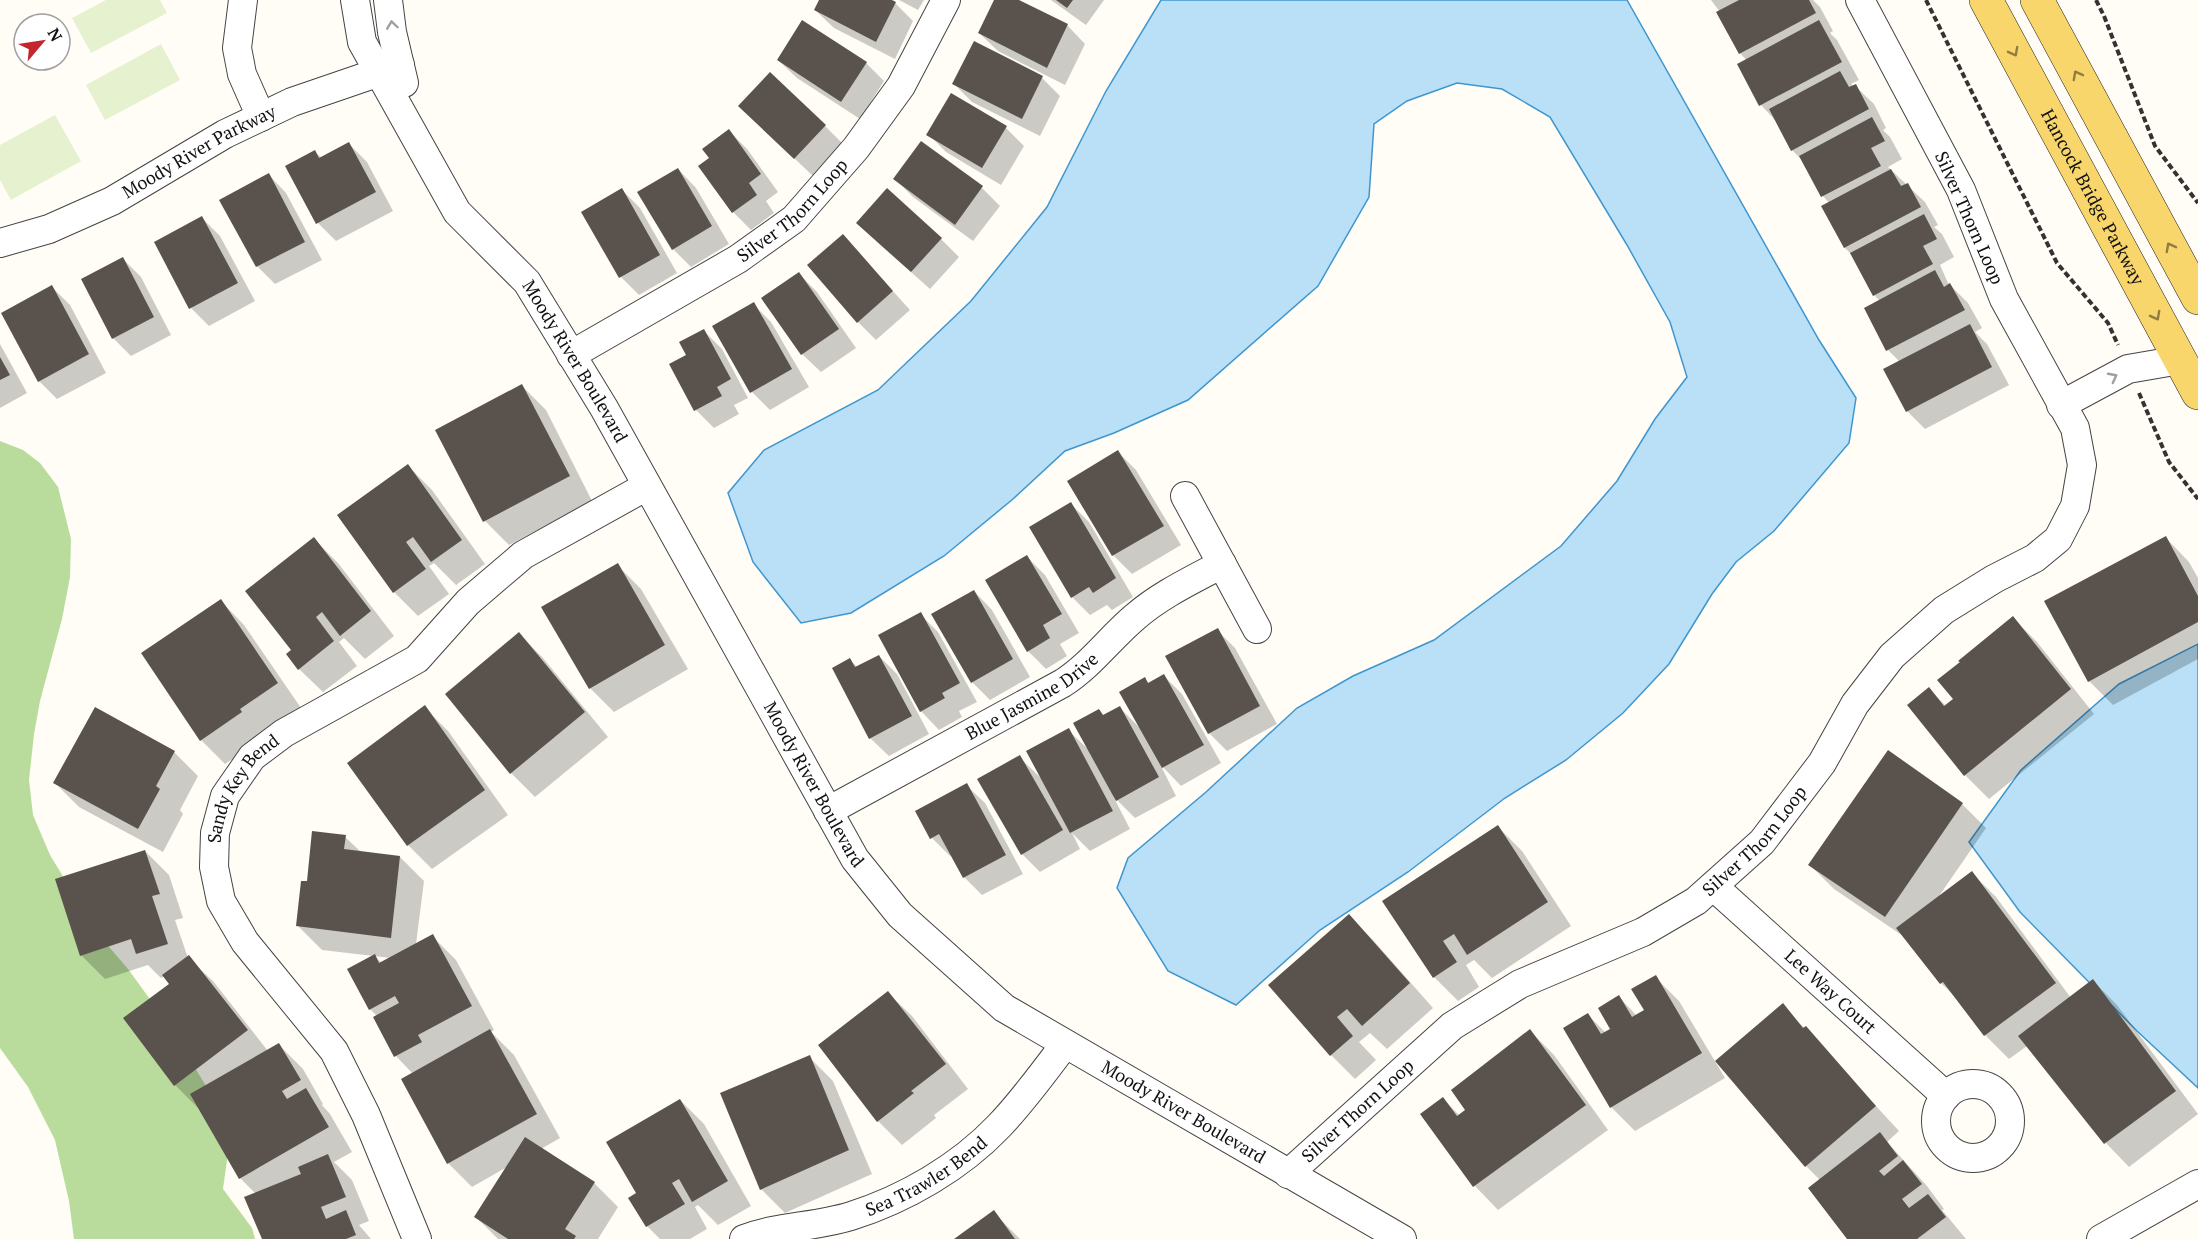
<svg xmlns="http://www.w3.org/2000/svg" width="2198" height="1239" viewBox="0 0 2198 1239" font-family="'PT Serif',serif">
<style>
.forest{fill:#b9dc9c}
.pitch{fill:#e6f2cf}
.water{fill:#b9e0f7;stroke:#3f96cf;stroke-width:1.5}
.shadow{fill:#0003}
.building{fill:#5a524d}
.lines{fill:none;stroke-linecap:round;stroke-linejoin:round}
.minor-casing{stroke:#444;stroke-width:30}
.major-casing{stroke:#222;stroke-width:34}
.path{stroke:#333;stroke-width:4;stroke-dasharray:6 3;stroke-linecap:butt}
.minor{stroke:#fff;stroke-width:28}
.major{stroke:#f9d66b;stroke-width:33}
.oneway{stroke:#a0a0a0}
.oneway2{stroke:#917d42}
.labels{text-anchor:middle;stroke-width:6;stroke-linejoin:round;paint-order:stroke}
.street-label{font-size:18px;fill:#111;stroke:#fff}
</style>
<rect width="100%" height="100%" fill="#fffdf5"/>
<!-- forest -->
<polygon class="forest" points="0,441 23,450 40,463 58,487 71,539 70,577 62,619 40,701 34,734 29,780 33,815 50,855 98,934 128,969 168,1024 206,1086 228,1153 223,1189 252,1228 255,1239 74,1239 69,1201 55,1140 28,1087 0,1048"/>
<!-- pitch -->
<g class="pitch">
<polygon points="106,0 160,0 167,13 91,53 72,18"/>
<polygon points="161,44 180,80 105,120 86,85"/>
<polygon points="55,115 81,161 11,200 0,180 0,145"/>
</g>
<!-- water -->
<g class="water">
<polygon points="1161,0 1627,0 1819,340 1856,398 1849,443 1774,531 1736,562 1712,594 1669,664 1623,713 1566,760 1505,798 1408,872 1320,930 1236,1005 1168,971 1117,888 1128,858 1206,792 1297,708 1353,676 1434,640 1561,546 1617,481 1655,419 1687,377 1670,322 1627,245 1550,117 1502,89 1457,83 1407,101 1374,124 1369,197 1318,286 1188,400 1114,433 1065,451 1013,499 944,556 851,613 801,623 753,562 728,493 764,450 878,390 971,301 1047,207 1106,91"/>
<polygon points="2198,644 2198,1088 2137,1031 2020,912 1969,842 2021,770 2119,684"/>
</g>
<!-- shadow -->
<g class="shadow">
<polygon points="820,0 889,0 895,3 913,21 895,59 834,28 815,10"/>
<polygon points="899,0 924,0 918,10"/>
<polygon points="996,0 1015,0 1067,25 1085,44 1065,85 998,51 979,33"/>
<polygon points="1051,0 1104,0 1086,25"/>
<polygon points="1711,0 1813,0 1820,7 1833,31 1830,33 1837,40 1859,80 1851,84 1853,87 1855,86 1874,104 1886,128 1883,130 1890,137 1902,159 1888,167 1925,202 1938,225 1934,227 1942,234 1954,257 1940,265 1948,283 1968,303 1982,328 1975,332 1987,344 2009,385 1925,429 1907,411 1900,362 1888,350 1880,301 1874,295 1854,257 1845,248 1823,207 1830,204 1823,196 1804,162 1792,150 1777,122 1761,105 1739,65 1747,61 1740,53 1720,12"/>
<polygon points="975,43 1042,78 1060,96 1040,136 972,102 954,84"/>
<polygon points="778,60 866,63 884,81 860,119 797,78"/>
<polygon points="758,124 825,126 843,144 813,176"/>
<polygon points="1006,128 1024,146 1001,185 946,152 928,134"/>
<polygon points="729,131 747,149 778,192 766,201 774,213 751,230 733,212 711,159"/>
<polygon points="349,144 367,162 393,211 336,241 318,223 287,166 315,152 322,158"/>
<polygon points="678,169 696,188 729,244 691,267 673,249"/>
<polygon points="268,174 286,193 322,260 275,284 257,266"/>
<polygon points="895,179 982,188 1000,206 973,241 913,197"/>
<polygon points="622,190 640,208 677,273 639,295 621,277"/>
<polygon points="202,218 220,236 255,301 209,326 191,308"/>
<polygon points="843,236 910,310 876,340 858,322"/>
<polygon points="941,239 959,257 930,289 876,241"/>
<polygon points="123,259 141,277 171,335 131,356 113,338"/>
<polygon points="799,274 817,292 856,348 821,372 802,354 764,299"/>
<polygon points="52,287 70,305 106,373 57,399 39,381"/>
<polygon points="753,304 771,322 809,387 770,410 752,392"/>
<polygon points="704,331 722,349 748,398 734,405 739,414 714,428 696,410"/>
<polygon points="0,344 27,393 0,408"/>
<polygon points="522,386 546,410 592,501 509,545 485,521 437,430"/>
<polygon points="1118,452 1136,470 1181,545 1132,574 1114,556 1069,481"/>
<polygon points="408,466 432,490 485,564 456,585 434,563 429,566 449,594 418,616 394,592"/>
<polygon points="1071,504 1089,522 1133,597 1112,610 1107,605 1090,615 1072,597"/>
<polygon points="2166,538 2189,562 2198,578 2198,659 2113,705 2089,681"/>
<polygon points="314,539 338,563 394,636 365,659 344,638 339,642 357,666 323,692 299,669 293,650"/>
<polygon points="1027,557 1045,575 1079,633 1060,644 1067,656 1046,669 1028,651"/>
<polygon points="617,565 641,589 688,669 614,712 590,688"/>
<polygon points="974,591 992,610 1030,677 990,700 972,682"/>
<polygon points="221,601 244,625 301,708 265,737 225,764 201,740"/>
<polygon points="920,614 938,632 977,702 959,711 962,717 939,730 921,711 880,636"/>
<polygon points="2013,618 2037,642 2094,714 1989,799 1965,775 1929,689 1946,706 1955,699"/>
<polygon points="1217,630 1235,648 1277,724 1227,751 1209,733"/>
<polygon points="519,634 543,658 608,737 535,797 511,773"/>
<polygon points="879,656 897,674 929,734 889,756 870,738 850,660 858,668"/>
<polygon points="1164,676 1182,694 1221,763 1181,786 1160,764 1176,796 1135,818 1113,796 1130,829 1090,851 1072,833 1080,849 1040,872 1022,854 1019,757 1043,780 1068,730 1090,751 1099,711 1104,716 1120,708 1139,727 1144,679 1149,684"/>
<polygon points="424,707 448,731 508,815 432,869 408,845"/>
<polygon points="174,752 198,776 180,810 183,814 163,852 79,807 55,783"/>
<polygon points="966,785 985,803 1023,874 982,895 964,877 952,855 950,856 932,838"/>
<polygon points="1962,804 1986,828 1937,899 1972,873 1996,897 2071,998 2093,981 2117,1005 2198,1114 2129,1167 2106,1143 2027,1046 2009,1059 1985,1035 1960,1002 1941,983 1903,936 1834,889 1810,865"/>
<polygon points="1498,827 1522,851 1571,926 1492,978 1474,960 1466,965 1479,987 1458,1001 1434,977 1384,901"/>
<polygon points="345,837 361,852 400,857 424,881 416,944 432,936 456,960 494,1030 491,1032 514,1055 560,1138 541,1149 594,1183 618,1207 598,1239 498,1239 476,1217 507,1167 472,1187 448,1163 413,1074 396,1056 377,1016 370,1009 349,970 374,956 382,963 391,958 322,950 298,926 308,883"/>
<polygon points="145,851 169,875 183,918 175,920 188,958 213,981 268,1051 279,1045 303,1069 323,1104 322,1105 330,1114 352,1152 334,1162 352,1180 369,1221 359,1225 371,1239 263,1239 256,1194 240,1178 199,1109 175,1085 171,984 165,976 161,978 148,965 105,979 81,955"/>
<polygon points="1349,916 1373,940 1433,1008 1387,1049 1370,1033 1359,1042 1376,1060 1355,1079 1331,1055"/>
<polygon points="1655,977 1679,1001 1725,1078 1635,1131 1611,1107 1588,1015 1606,1033 1612,1029 1619,997 1637,1016 1646,1011"/>
<polygon points="888,993 912,1016 968,1089 934,1115 936,1118 902,1145 878,1121"/>
<polygon points="1783,1005 1899,1131 1887,1142 1927,1186 1944,1209 1942,1210 1966,1239 1849,1239 1820,1180 1806,1166"/>
<polygon points="1530,1031 1554,1055 1608,1130 1498,1210 1475,1186 1423,1114 1443,1099 1460,1116 1467,1110"/>
<polygon points="809,1057 833,1081 872,1174 785,1213 761,1189"/>
<polygon points="680,1100 704,1124 751,1206 718,1225 698,1205 695,1207 707,1229 690,1239 660,1239 647,1226 638,1194"/>
<polygon points="993,1212 1020,1239 957,1239"/>
</g>
<!-- building -->
<g class="building">
<polygon points="819,0 892,0 896,2 876,42 814,10"/>
<polygon points="994,0 1019,0 1068,24 1047,68 978,33"/>
<polygon points="1056,0 1073,0 1067,8"/>
<polygon points="1739,0 1809,0 1816,13 1739,54 1716,12"/>
<polygon points="802,20 867,62 841,102 777,60"/>
<polygon points="1819,20 1842,62 1759,106 1737,64"/>
<polygon points="974,41 1043,76 1022,119 952,84"/>
<polygon points="1840,71 1849,87 1856,84 1869,109 1791,151 1769,109"/>
<polygon points="770,72 826,125 794,159 738,106"/>
<polygon points="951,93 1007,126 982,168 926,135"/>
<polygon points="1872,117 1885,141 1871,148 1881,166 1821,197 1799,156"/>
<polygon points="729,129 761,174 749,183 757,195 732,213 698,166 709,158 702,149"/>
<polygon points="921,141 983,186 955,225 893,179"/>
<polygon points="349,142 376,192 316,224 285,166 315,150 319,158"/>
<polygon points="678,168 712,226 672,250 637,192"/>
<polygon points="1891,169 1901,186 1908,183 1921,207 1844,248 1821,206"/>
<polygon points="269,173 305,242 256,267 219,200"/>
<polygon points="622,188 660,255 619,278 581,212"/>
<polygon points="887,188 942,238 911,272 856,223"/>
<polygon points="1924,214 1937,239 1923,246 1933,264 1873,296 1850,253"/>
<polygon points="202,216 238,283 189,309 154,242"/>
<polygon points="843,234 893,291 857,323 807,265"/>
<polygon points="123,257 154,317 112,339 81,279"/>
<polygon points="1935,270 1944,287 1950,283 1965,310 1886,351 1864,308"/>
<polygon points="799,272 839,329 801,355 761,298"/>
<polygon points="52,285 89,354 38,382 1,313"/>
<polygon points="754,302 792,369 750,393 712,326"/>
<polygon points="1970,324 1992,367 1906,412 1883,369"/>
<polygon points="704,329 731,379 717,387 722,396 694,411 669,364 686,355 679,342"/>
<polygon points="0,357 10,375 0,380"/>
<polygon points="522,384 570,476 483,522 435,430"/>
<polygon points="1118,450 1164,526 1112,556 1067,481"/>
<polygon points="408,464 462,540 431,562 413,537 406,542 426,569 393,593 337,515"/>
<polygon points="1071,502 1116,578 1093,593 1089,587 1071,598 1029,527"/>
<polygon points="2166,536 2198,596 2198,622 2088,682 2044,601"/>
<polygon points="314,537 371,611 340,636 322,612 316,617 334,641 298,670 286,654 291,650 245,591"/>
<polygon points="1027,555 1062,614 1043,625 1050,638 1027,652 985,580"/>
<polygon points="618,563 665,645 589,689 541,607"/>
<polygon points="974,590 1013,659 971,683 931,614"/>
<polygon points="221,599 278,683 240,709 242,712 200,741 141,653"/>
<polygon points="921,612 960,683 942,693 945,698 920,712 878,635"/>
<polygon points="2013,616 2071,689 1964,776 1907,705 1929,687 1944,706 1953,699 1937,680 1960,662 1958,661"/>
<polygon points="1218,628 1260,706 1208,734 1165,656"/>
<polygon points="519,632 585,712 510,774 445,694"/>
<polygon points="879,655 912,716 869,739 832,668 850,658 855,667"/>
<polygon points="1164,674 1204,745 1162,768 1119,692 1145,677 1148,683"/>
<polygon points="425,705 485,790 407,846 347,763"/>
<polygon points="1120,706 1159,777 1116,801 1073,723 1099,709 1103,715"/>
<polygon points="95,707 175,751 156,786 160,789 138,829 53,783"/>
<polygon points="1069,728 1113,811 1070,833 1026,751"/>
<polygon points="1888,750 1963,803 1885,917 1808,865"/>
<polygon points="1020,755 1063,830 1021,855 977,779"/>
<polygon points="967,783 1006,855 963,878 939,834 930,839 915,811"/>
<polygon points="1498,825 1548,902 1467,955 1454,934 1443,941 1457,962 1433,978 1382,901"/>
<polygon points="312,831 346,835 344,849 400,856 391,938 296,926 301,881 307,881"/>
<polygon points="145,850 160,894 152,896 168,944 136,954 131,939 80,956 55,879"/>
<polygon points="1972,871 2056,983 1984,1036 1943,982 1940,984 1896,928"/>
<polygon points="1349,914 1410,983 1362,1026 1347,1009 1337,1017 1353,1036 1330,1056 1268,985"/>
<polygon points="433,934 472,1006 418,1035 422,1042 394,1057 373,1017 399,1003 395,996 369,1010 347,969 375,954 379,963"/>
<polygon points="189,955 248,1030 174,1086 123,1018 169,984 162,975"/>
<polygon points="1656,975 1702,1053 1610,1108 1563,1028 1588,1013 1601,1034 1610,1029 1598,1008 1619,995 1632,1017 1644,1010 1631,989"/>
<polygon points="2093,979 2176,1091 2104,1144 2018,1036"/>
<polygon points="888,991 946,1064 911,1091 914,1093 877,1122 818,1045"/>
<polygon points="1783,1003 1803,1028 1806,1026 1876,1106 1805,1167 1715,1061"/>
<polygon points="490,1029 537,1114 447,1164 401,1079"/>
<polygon points="1530,1029 1586,1105 1473,1187 1420,1114 1443,1097 1457,1116 1465,1110 1451,1090"/>
<polygon points="279,1043 301,1080 282,1091 287,1099 306,1088 329,1127 239,1179 190,1094"/>
<polygon points="810,1055 849,1150 760,1190 720,1093"/>
<polygon points="680,1099 728,1181 692,1202 679,1179 672,1183 685,1204 646,1227 628,1198 636,1193 606,1142"/>
<polygon points="1880,1132 1898,1156 1879,1171 1884,1176 1903,1160 1922,1184 1902,1199 1909,1208 1928,1194 1946,1217 1917,1239 1847,1239 1808,1188"/>
<polygon points="525,1137 595,1182 565,1229 576,1236 574,1239 508,1239 474,1217"/>
<polygon points="328,1154 346,1197 321,1207 326,1219 346,1210 356,1235 346,1239 262,1239 244,1197 301,1174 298,1167"/>
<polygon points="994,1210 1015,1239 954,1239"/>
</g>
<g class="lines">
<!-- minor casing -->
<g class="minor-casing">
<g id="minor">
<polyline points="243,0 237,48 242,74 261,117"/>
<path id="s1" d="M355,0L362,42L457,212L527,282L604,408L855,859L900,915L1004,1008L1402,1239"/>
<polyline points="388,0 392,32 404,83"/>
<path id="s2" d="M0,243L49,229L112,201L225,134L292,102L400,65"/>
<path id="s3" d="M571,355L738,259L794,219L856,148L901,86L946,0"/>
<polyline points="2061,405 2128,369 2180,360"/>
<polyline points="1185,496 1257,629"/>
<path id="s4" d="M828,811L1063,683C1091,665 1110,638 1135,617C1160,595 1192,580 1222,564"/>
<path id="s5" d="M1713,886L1946,1096"/>
<circle cx="1973" cy="1121" r="37"/>
<path id="s6" d="M1288,1174L1452,1026L1520,984L1643,932L1696,901L1762,842L1822,763L1855,704L1892,656L1944,610L1994,579L2035,558L2058,539L2075,506L2082,465L2075,428L2004,299L1961,190L1860,0"/>
<path id="s7" d="M417,1239L366,1115L334,1051L245,942L221,901L214,867L215,833L225,796L252,757L284,733L417,659L468,602L523,555L647,486"/>
<path id="s8" d="M744,1239C778,1226 816,1227 851,1216C905,1199 960,1167 999,1126C1023,1101 1044,1072 1065,1044"/>
<polyline points="2101,1239 2198,1184"/>
</g>
</g>
<!-- major casing -->
<g class="major-casing">
<g id="major">
<path id="s9" d="M1986,0L2198,393"/>
<polyline points="2037,0 2198,298"/>
</g>
</g>
<!-- path -->
<g class="path">
<polyline points="1926,0 2057,263 2108,323 2118,345"/>
<polyline points="2096,0 2104,16 2155,146 2198,203"/>
<polyline points="2139,393 2169,462 2198,499"/>
</g>
<!-- minor -->
<use href="#minor" class="minor"/>
<!-- major -->
<use href="#major" class="major"/>
</g>
<!-- one-way arrows -->
<defs><path id="oneway-chevron" d="M-2-3.5L2.5 0L-2 3.5" fill="none" stroke-width="1.6" stroke-linecap="round" stroke-linejoin="round" transform="scale(1.5)"/></defs>
<g class="oneway">
<use href="#oneway-chevron" transform="translate(392 25) rotate(-98)"/>
<use href="#oneway-chevron" transform="translate(2113 377) rotate(-28)"/>
</g>
<g class="oneway2">
<use href="#oneway-chevron" transform="translate(2014 52) rotate(62)"/>
<use href="#oneway-chevron" transform="translate(2077 75) rotate(-118)"/>
<use href="#oneway-chevron" transform="translate(2170 247) rotate(-118)"/>
<use href="#oneway-chevron" transform="translate(2156 316) rotate(62)"/>
</g>
<g class="labels">
<!-- street labels -->
<g class="street-label">
<text dy="6" stroke="none"><textPath href="#s2" startOffset="220">Moody River Parkway</textPath></text>
<text dy="6" stroke="none"><textPath href="#s9" startOffset="224">Hancock Bridge Parkway</textPath></text>
<text dy="6" stroke="none"><textPath href="#s3" startOffset="266">Silver Thorn Loop</textPath></text>
<text transform="translate(1969 218) rotate(66)" y="6">Silver Thorn Loop</text>
<text dy="6" stroke="none"><textPath href="#s1" startOffset="429">Moody River Boulevard</textPath></text>
<text dy="6" stroke="none"><textPath href="#s4" startOffset="234">Blue Jasmine Drive</textPath></text>
<text dy="6" stroke="none"><textPath href="#s1" startOffset="915">Moody River Boulevard</textPath></text>
<text dy="6" stroke="none"><textPath href="#s7" startOffset="516">Sandy Key Bend</textPath></text>
<text dy="6" stroke="none"><textPath href="#s6" startOffset="580">Silver Thorn Loop</textPath></text>
<text dy="6" stroke="none"><textPath href="#s5" startOffset="158">Lee Way Court</textPath></text>
<text dy="6" stroke="none"><textPath href="#s6" startOffset="94">Silver Thorn Loop</textPath></text>
<text dy="6" stroke="none"><textPath href="#s1" startOffset="1419">Moody River Boulevard</textPath></text>
<text dy="6" stroke="none"><textPath href="#s8" startOffset="195">Sea Trawler Bend</textPath></text>
</g>
</g>
<!-- north arrow -->
<g transform="translate(42 42) rotate(61)"><circle r="28" fill="#ffffff" stroke="#a0a0a0" stroke-width="1.5"/>
<path d="M0-4.5L10 22L0 15L-10 22Z" fill="#c4262e"/>
<text y="-9" font-size="16" font-weight="bold" text-anchor="middle" fill="#111111">N</text>
</g>
</svg>
